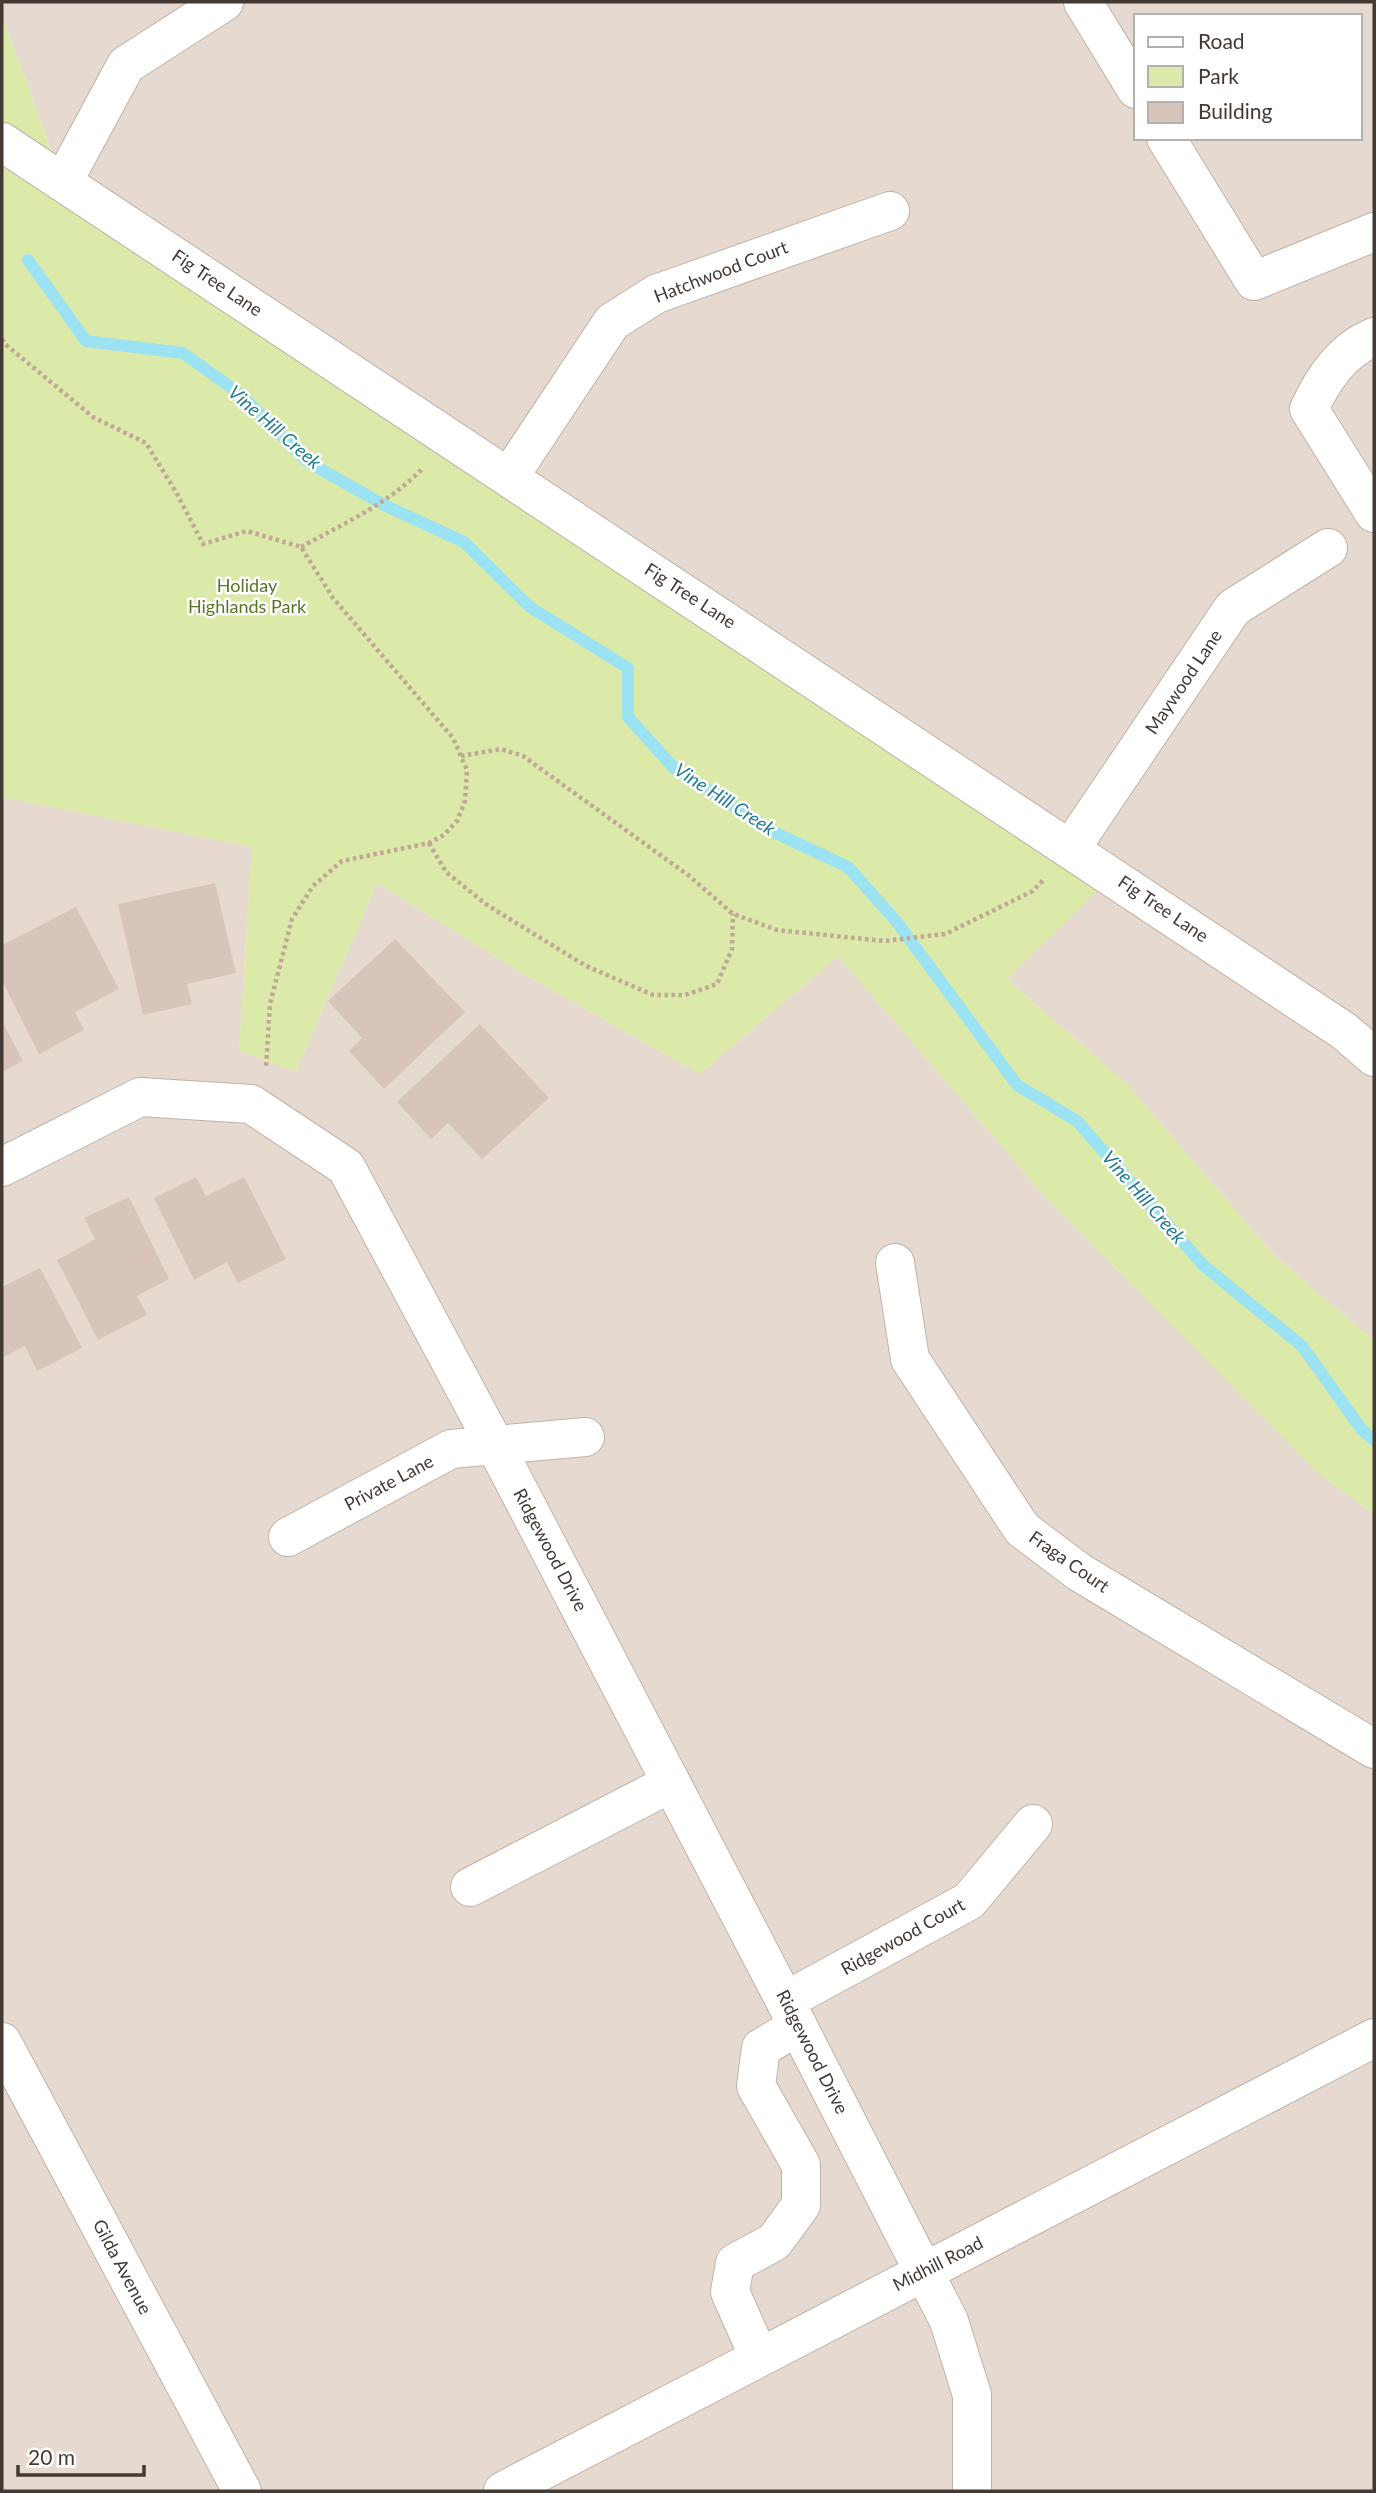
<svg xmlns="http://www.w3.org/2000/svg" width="1376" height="2493" viewBox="0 0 1376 2493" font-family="Lato,sans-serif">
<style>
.residential{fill:#e6dad0;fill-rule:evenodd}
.green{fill:#dbe9a9}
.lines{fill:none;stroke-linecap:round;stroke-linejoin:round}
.stream{stroke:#9be3f2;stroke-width:12}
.building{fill:#d7c5bb}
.minor-casing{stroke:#c1b2a8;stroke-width:40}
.path{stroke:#c0a796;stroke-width:4.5;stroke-dasharray:3.5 3.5;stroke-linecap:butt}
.minor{stroke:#fff;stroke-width:38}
.labels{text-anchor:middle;stroke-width:5;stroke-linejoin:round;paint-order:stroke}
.street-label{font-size:18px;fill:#443933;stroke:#fff}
.park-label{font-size:18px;fill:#577725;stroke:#fff}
.water-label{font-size:19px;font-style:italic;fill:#247d93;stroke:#fff}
</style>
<rect width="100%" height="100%" fill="#f2eae3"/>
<!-- residential -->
<g class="residential">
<path d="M2,2H1374V1341L1275,1256L1127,1084L1007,979L1112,876L63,182L2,15ZM1136,16H1360V138H1136Z"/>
<polygon points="2,797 252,847 239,1051 296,1071 377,883 520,972 700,1074 838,956 1043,1194 1319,1474 1374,1514 1374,2491 2,2491"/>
</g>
<!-- green -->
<polygon class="green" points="2,15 63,183 1113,876 1007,979 1127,1084 1275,1256 1374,1341 1374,1514 1319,1474 1043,1194 838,956 700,1074 520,972 377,883 296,1071 239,1051 252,847 2,797"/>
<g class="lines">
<!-- stream -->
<polyline class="stream" points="28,260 86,341 183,353 240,394 308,462 384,505 464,542 530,607 628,668 628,717 674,768 778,834 848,867 896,921 1017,1085 1077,1121 1203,1265 1302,1346 1362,1430 1374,1440"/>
</g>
<!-- building -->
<g class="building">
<polygon points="215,883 236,973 187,984 192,1004 143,1015 118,904"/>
<polygon points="76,907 119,989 75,1012 84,1030 39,1054 2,981 2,945"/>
<polygon points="395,939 465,1012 384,1089 349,1051 362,1038 328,1001"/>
<polygon points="2,1021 23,1061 2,1072"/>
<polygon points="480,1024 549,1098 482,1159 448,1123 431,1139 397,1102"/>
<polygon points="196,1177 206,1196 244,1177 286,1259 238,1283 227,1262 194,1280 154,1198"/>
<polygon points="129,1197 169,1279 137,1296 147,1315 98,1340 57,1260 95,1239 84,1218"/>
<polygon points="40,1268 82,1348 37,1371 25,1346 2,1358 2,1287"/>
</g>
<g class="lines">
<!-- minor casing -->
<g class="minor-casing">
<g id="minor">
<polyline points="1083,2 1136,89"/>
<polyline points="1166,138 1254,281 1374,232"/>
<polyline points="2,142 1344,1031 1374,1057"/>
<polyline points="63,182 126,65 224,2"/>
<path d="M1374,337C1342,350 1323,379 1309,409L1374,513"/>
<polyline points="509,477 612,322 656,294 890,211"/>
<polyline points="1071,848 1233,608 1328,548"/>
<polyline points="2,1167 140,1097 251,1104 346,1167 495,1445 785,2001 949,2321 972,2395 972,2491"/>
<polyline points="895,1263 910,1359 1022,1529 1079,1572 1374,1749"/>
<polyline points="288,1537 451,1449 585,1437"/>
<polyline points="470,1887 671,1783"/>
<polyline points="785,2001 969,1901 1033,1824"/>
<polyline points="2,2042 242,2491"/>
<polyline points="759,2357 730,2292 735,2263 774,2242 801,2205 801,2165 756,2086 761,2048 798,2026"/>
<polyline points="503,2491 1374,2038"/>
</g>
</g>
<!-- path -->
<g class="path">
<polyline points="2,339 5,344 93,417 146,443 176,492 203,544 247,531 301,547 333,598 453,738 467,770 465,801 457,821 444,835 429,843 342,861 313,886 292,919 270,1004 266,1067"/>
<path d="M301,547C343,524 388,504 422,469"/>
<polyline points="461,756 501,749 523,756 688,875 733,914 777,930 884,941 945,934 1033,891 1044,879"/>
<polyline points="429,843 446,872 487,905 586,966 653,995 685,995 717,984 732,949 733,914"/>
</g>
<!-- minor -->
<use href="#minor" class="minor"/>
</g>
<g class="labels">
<!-- street labels -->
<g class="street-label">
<text transform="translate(721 272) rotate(-21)" y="6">Hatchwood Court</text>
<text transform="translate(217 283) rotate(34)" y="6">Fig Tree Lane</text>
<text transform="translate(690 596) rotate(33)" y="6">Fig Tree Lane</text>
<text transform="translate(1184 682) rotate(-56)" y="6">Maywood Lane</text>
<text transform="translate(1163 909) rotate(34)" y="6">Fig Tree Lane</text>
<text transform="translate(389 1483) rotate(-28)" y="6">Private Lane</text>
<text transform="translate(550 1550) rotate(62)" y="6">Ridgewood Drive</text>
<text transform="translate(1069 1562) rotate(35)" y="6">Fraga Court</text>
<text transform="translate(903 1937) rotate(-29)" y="6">Ridgewood Court</text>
<text transform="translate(812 2052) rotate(63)" y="6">Ridgewood Drive</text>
<text transform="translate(938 2264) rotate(-27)" y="6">Midhill Road</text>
<text transform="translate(122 2267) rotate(62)" y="6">Gilda Avenue</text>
</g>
<!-- park labels -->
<g class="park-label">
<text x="247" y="592">Holiday<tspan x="247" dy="21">Highlands Park</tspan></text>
</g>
<!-- water labels -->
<g class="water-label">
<text transform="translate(275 427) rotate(41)" y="7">Vine Hill Creek</text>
<text transform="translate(725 799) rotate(33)" y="7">Vine Hill Creek</text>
<text transform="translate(1144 1197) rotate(49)" y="7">Vine Hill Creek</text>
</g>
</g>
<!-- border -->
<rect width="1376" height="2493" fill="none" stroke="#443933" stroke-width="7"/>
<!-- legend -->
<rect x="1134" y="14" width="228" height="126" fill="#ffffff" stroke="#b4b0ad" stroke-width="2"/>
<rect x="1148" y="37" width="35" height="10" fill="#ffffff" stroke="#b4b0ad" stroke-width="2"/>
<text x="1198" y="49" font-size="21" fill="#443933">Road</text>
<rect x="1148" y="66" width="35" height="21" fill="#dbe9a9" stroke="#b4b0ad" stroke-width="2"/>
<text x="1198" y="84" font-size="21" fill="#443933">Park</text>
<rect x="1148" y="102" width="35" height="21" fill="#d7c5bb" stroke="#b4b0ad" stroke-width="2"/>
<text x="1198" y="119" font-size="21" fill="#443933">Building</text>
<!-- scale -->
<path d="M18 2465v10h126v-10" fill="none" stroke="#443933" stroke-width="3.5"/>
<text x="28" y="2465" font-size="21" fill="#443933" stroke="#ffffff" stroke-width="5" paint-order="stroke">20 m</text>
</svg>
